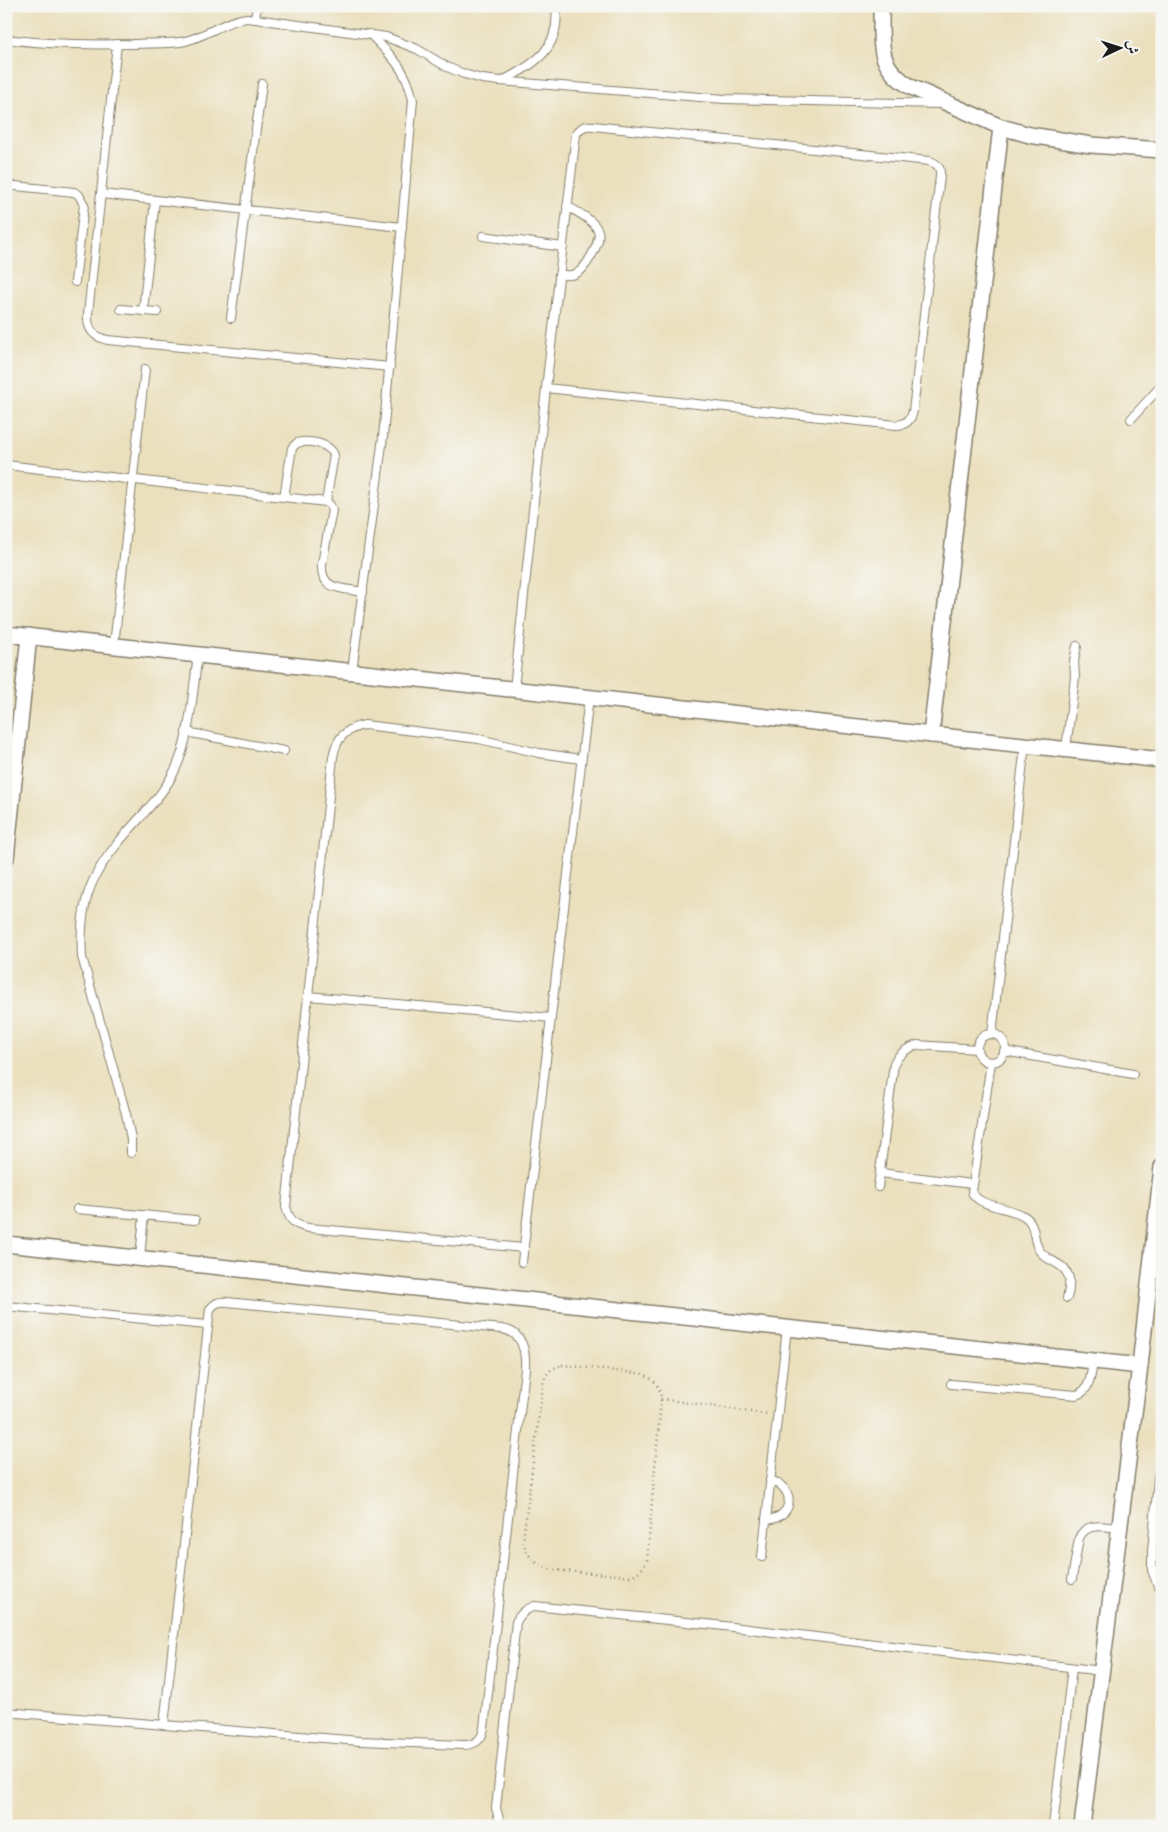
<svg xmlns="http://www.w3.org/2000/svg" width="1168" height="1832" viewBox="0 0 1168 1832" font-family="Alegreya,Amiri,serif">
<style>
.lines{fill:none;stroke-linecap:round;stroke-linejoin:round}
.lane-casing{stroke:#847e6c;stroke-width:10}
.street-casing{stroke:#847e6c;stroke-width:18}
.path{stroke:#847e6c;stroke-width:2.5;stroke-dasharray:1 4;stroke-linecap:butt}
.lane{stroke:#fff;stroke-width:8}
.street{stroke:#fff;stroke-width:15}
</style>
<rect width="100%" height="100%" fill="#f6f6f2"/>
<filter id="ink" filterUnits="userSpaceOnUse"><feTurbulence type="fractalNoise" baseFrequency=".02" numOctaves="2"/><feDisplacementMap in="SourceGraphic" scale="10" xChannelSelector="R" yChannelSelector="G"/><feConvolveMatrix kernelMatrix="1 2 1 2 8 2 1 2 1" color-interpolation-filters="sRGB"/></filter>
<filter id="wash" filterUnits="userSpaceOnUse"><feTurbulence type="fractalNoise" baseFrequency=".0096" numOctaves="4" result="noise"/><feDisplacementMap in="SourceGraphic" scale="20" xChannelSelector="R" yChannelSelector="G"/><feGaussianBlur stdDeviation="1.12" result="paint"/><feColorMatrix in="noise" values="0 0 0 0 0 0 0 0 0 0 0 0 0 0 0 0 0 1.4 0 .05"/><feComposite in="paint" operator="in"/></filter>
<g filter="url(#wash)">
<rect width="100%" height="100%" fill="#ebe0bd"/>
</g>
<g filter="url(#ink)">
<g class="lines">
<!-- lane casing -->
<g class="lane-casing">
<g id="lane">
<polyline points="255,19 257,6"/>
<path d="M6,39C49,45 90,45 133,44C149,43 164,44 180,42C204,39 223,20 248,18L386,37L417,49L447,67L464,74L482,79L500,81L725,99L940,104"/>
<path d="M117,44L88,314C87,328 93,337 108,340L390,367"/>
<path d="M502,81C536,64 561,48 556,6"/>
<polyline points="6,185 74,192 79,195 84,205 75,282"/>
<polyline points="101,194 402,227"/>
<polyline points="483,236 563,247"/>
<path d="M559,275C564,275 571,276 575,274C585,271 602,241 598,231C594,220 577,212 567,206"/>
<polyline points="121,309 157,312"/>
<polyline points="143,311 155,200"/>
<polyline points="231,318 262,84"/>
<polyline points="1131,419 1162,385"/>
<path d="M6,465L326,502L330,505L332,510L322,564C320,591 343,588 363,592"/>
<path d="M284,497L292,448L297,443C309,440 329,443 334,455L326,502"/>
<polyline points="114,645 145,369"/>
<path d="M352,671L383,437L413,100C406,68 392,57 370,34"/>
<path d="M514,689L546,388L576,134C581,127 585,125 593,126L929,161C937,163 941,167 940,176L913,411C911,421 905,425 896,425L546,388"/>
<polyline points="186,732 284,751"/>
<polyline points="1066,749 1075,677 1074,661 1077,646"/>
<polyline points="308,996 551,1018"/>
<polyline points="992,1034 1025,745"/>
<circle cx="991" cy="1048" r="14"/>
<polyline points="1004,1051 1133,1074"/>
<path d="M991,1062L972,1192C978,1207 1010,1207 1024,1216C1037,1224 1032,1239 1039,1250C1047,1262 1063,1262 1068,1275C1071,1283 1069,1291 1067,1298"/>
<path d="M131,1153V1139L126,1114L82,957C78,892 96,866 139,819C153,803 166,789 175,770C190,741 193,688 198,655"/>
<polyline points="880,1173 972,1184"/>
<path d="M878,1187L894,1063C900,1053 906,1049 917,1045L977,1049"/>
<polyline points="77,1209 195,1220"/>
<path d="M524,1248L309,1228C295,1226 289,1220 286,1207L333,757C336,738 346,728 365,725L479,739L539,753L581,759"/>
<polyline points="140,1258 144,1215"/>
<polyline points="522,1262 589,697"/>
<polyline points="6,1306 207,1325"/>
<path d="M951,1384L1076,1395C1091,1391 1091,1374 1093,1361"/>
<polyline points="1162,1458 1158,1478 1152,1552 1152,1570 1158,1586 1162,1590"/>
<path d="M766,1520C794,1518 797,1488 770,1480"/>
<polyline points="762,1557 787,1328"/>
<path d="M1072,1579L1079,1538C1087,1521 1104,1527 1120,1528"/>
<path d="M6,1712L360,1741L463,1745C476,1745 482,1740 484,1728L525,1369C526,1352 523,1332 502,1329L227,1302C219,1301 215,1303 210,1309L164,1725"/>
<path d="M501,1826L496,1808L516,1622C521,1613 525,1610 534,1606L715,1625L1102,1671"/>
<polyline points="1053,1826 1072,1668"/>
</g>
</g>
<!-- street casing -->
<g class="street-casing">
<g id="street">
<path d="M881,6C882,43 875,66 911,87L1001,127L1030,135L1091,145L1162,150"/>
<polyline points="6,634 1162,760"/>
<polyline points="931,735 1001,127"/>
<polyline points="6,858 29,636"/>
<polyline points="6,1244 1140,1366"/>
<polyline points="1082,1826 1140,1366 1162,1167"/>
</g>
</g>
<!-- path -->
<g class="path">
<path d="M562,1365L644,1374C655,1380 660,1387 661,1399L647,1560C643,1569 639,1573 630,1576L553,1570C536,1566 527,1557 523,1540L543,1385C545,1373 551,1368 562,1365Z"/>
<polyline points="661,1399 766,1414"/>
</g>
<!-- lane -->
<use href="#lane" class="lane"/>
<!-- street -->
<use href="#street" class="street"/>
</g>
</g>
<!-- margin -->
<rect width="1168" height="1832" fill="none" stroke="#f6f6f2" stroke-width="25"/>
<!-- north arrow -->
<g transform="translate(1120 48) rotate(86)" stroke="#f6f6f2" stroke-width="4" paint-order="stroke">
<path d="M0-4L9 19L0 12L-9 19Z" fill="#1c1c1c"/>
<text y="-8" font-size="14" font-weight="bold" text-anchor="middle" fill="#1c1c1c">ش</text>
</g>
</svg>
